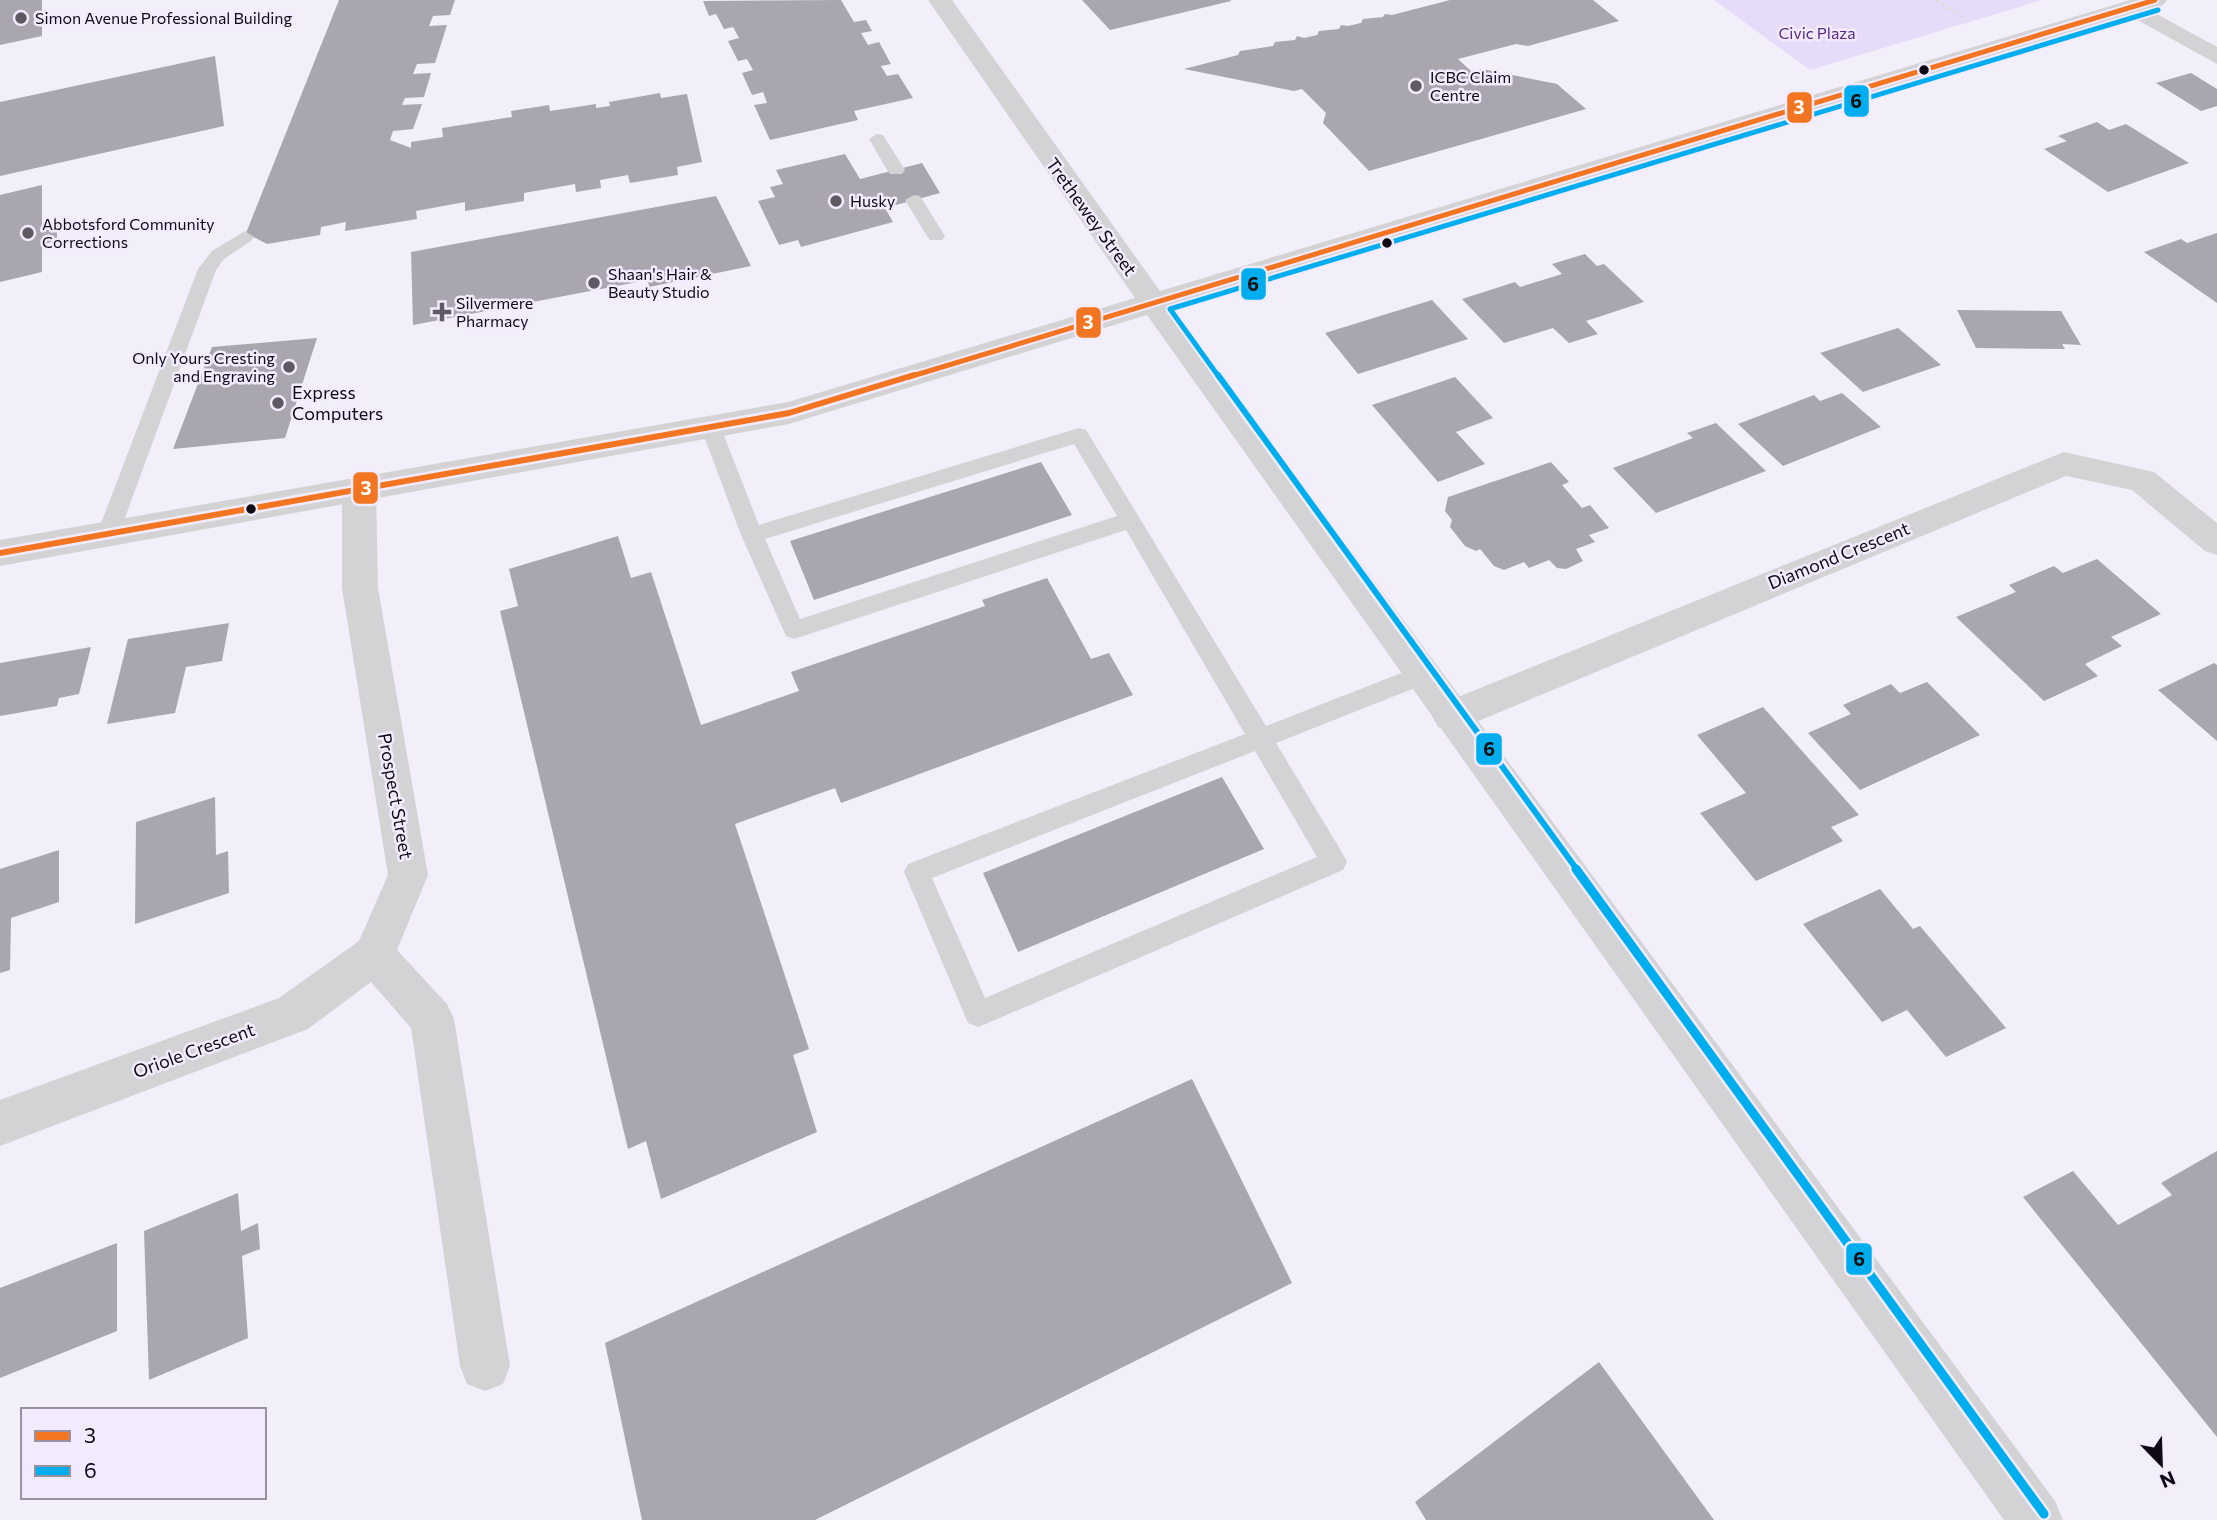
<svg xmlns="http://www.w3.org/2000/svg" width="2217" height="1520" viewBox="0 0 2217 1520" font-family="Commissioner,sans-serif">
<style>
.green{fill:#e6dbf9}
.building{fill:#aaa6b0}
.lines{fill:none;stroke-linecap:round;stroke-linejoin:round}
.path{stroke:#dedce0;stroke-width:3.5;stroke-dasharray:3.5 3.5;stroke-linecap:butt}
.service{fill:#d3d3d6;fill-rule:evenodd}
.minor{fill:#d3d3d6;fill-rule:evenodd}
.secondary{fill:#d3d3d6;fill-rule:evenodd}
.bus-1-far1-casing{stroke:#f2ebfe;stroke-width:9}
.bus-1-casing{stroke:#f2ebfe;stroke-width:11}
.bus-2-far2-casing{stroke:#f2ebfe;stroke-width:9}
.bus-2-far1-casing{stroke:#f2ebfe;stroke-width:11}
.bus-2-casing{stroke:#f2ebfe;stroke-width:14}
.bus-1-far1{stroke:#f37421;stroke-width:5}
.bus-1{stroke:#f37421;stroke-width:6}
.bus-2-far2{stroke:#00aeef;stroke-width:5}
.bus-2-far1{stroke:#00aeef;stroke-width:6}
.bus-2{stroke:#00aeef;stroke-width:9}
.poi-dot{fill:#5e5a64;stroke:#f2ebfe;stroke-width:2.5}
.bus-dot{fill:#0e0914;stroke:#f2ebfe;stroke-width:2.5}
.labels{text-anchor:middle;stroke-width:5;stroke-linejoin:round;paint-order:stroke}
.far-poi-label{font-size:16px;fill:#0e0914;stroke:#f2ebfe;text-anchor:start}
.far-park-label{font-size:16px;fill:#582985;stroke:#f2ebfe}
.street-label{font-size:18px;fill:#0e0914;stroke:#f2ebfe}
.poi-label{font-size:18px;fill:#0e0914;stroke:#f2ebfe;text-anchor:start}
.line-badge{stroke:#f2ebfe;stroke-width:2.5}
.badge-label{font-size:19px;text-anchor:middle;font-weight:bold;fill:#fff}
.pale-badge-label{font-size:19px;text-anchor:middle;font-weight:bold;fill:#111}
</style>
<rect width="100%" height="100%" fill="#f3effa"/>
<!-- green -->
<polygon class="green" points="1714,0 2042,0 1810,70"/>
<!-- building -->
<g class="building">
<polygon points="0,0 42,0 42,36 0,45"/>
<polygon points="339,0 455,0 450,15 433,16 429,26 447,25 435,63 417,64 413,74 431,73 424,97 405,98 402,105 422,104 413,129 393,131 390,140 411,148 411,142 443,137 442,128 512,117 511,111 549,105 550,111 596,104 596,108 610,106 609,102 660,93 661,98 687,94 702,162 677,167 678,175 630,183 628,175 600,180 601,188 576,192 575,184 524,193 524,201 465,211 465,202 416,211 417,219 345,231 346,222 321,227 320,235 267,244 246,233"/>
<polygon points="841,0 854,22 866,20 872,31 861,33 868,45 879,42 891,64 881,66 887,76 898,74 913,98 854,111 858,120 770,140 754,105 767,103 763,92 752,95 742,73 753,70 747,59 738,61 728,41 739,38 733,27 724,29 716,14 709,16 703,1"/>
<polygon points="1082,0 1230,0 1231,1 1110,30"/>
<polygon points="1450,0 1593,0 1619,21 1528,46 1516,44 1458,59 1472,72 1482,69 1557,84 1586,109 1369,171 1323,123 1326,113 1302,89 1294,91 1184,69 1238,55 1240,51 1273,46 1275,42 1295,40 1297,36 1304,38 1317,35 1319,31 1339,29 1341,25 1348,26 1361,23 1363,19 1383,17 1385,14 1392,15"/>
<polygon points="215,56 224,126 0,176 0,102"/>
<polygon points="2191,73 2217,89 2217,106 2201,111 2156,83"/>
<polygon points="2097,122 2109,130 2126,124 2189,163 2108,192 2044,149 2067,141 2058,136"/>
<polygon points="845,154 860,179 922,163 940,193 885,208 893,222 801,247 798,240 779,245 758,201 775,197 770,187 783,184 776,170"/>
<polygon points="42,185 42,226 57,222 57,241 42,244 42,272 0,282 0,195"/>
<polygon points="716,196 751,266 649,287 648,280 413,325 411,252"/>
<polygon points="2217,233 2217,303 2144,252 2181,239 2187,243"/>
<polygon points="1585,254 1597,266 1604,264 1644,302 1586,321 1598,334 1569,343 1553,328 1504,343 1462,299 1515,282 1520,287 1562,274 1552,264"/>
<polygon points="1432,300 1468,339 1358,374 1325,333"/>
<polygon points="1957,310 2061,311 2081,345 2062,344 2065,349 1976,348"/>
<polygon points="1898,328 1941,365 1863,392 1820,353"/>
<polygon points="317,338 285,438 173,449 212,347"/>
<polygon points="1455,377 1493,418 1456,432 1485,464 1438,482 1372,405"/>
<polygon points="1842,393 1881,427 1783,466 1738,424 1814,395 1820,401"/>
<polygon points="1716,423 1766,471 1656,513 1613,468 1693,438 1687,433"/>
<polygon points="1041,462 1072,515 814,600 790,541"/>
<polygon points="1551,462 1569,482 1562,485 1582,508 1590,505 1609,528 1589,535 1595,542 1576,549 1583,561 1566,569 1557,568 1549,560 1529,568 1524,562 1504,570 1494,566 1480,549 1476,551 1465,546 1450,527 1452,520 1445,511 1448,497"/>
<polygon points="618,536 631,578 651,572 701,725 799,691 791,672 985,606 982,600 1047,578 1091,659 1109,653 1133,695 841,803 835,788 735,824 809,1049 793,1055 817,1132 661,1199 646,1141 628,1149 500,611 518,606 509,569"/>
<polygon points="2097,559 2161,614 2111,637 2122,646 2085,664 2098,676 2044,701 1956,617 2016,592 2009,585 2054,566 2063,573"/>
<polygon points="229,623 222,661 186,667 175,713 107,724 128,639"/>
<polygon points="91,647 79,694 59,698 57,706 0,716 0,663"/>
<polygon points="2214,663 2217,665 2217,741 2158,690"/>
<polygon points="1927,682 1980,735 1860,790 1808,733 1851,714 1843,705 1891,684 1900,693"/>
<polygon points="1763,707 1859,815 1831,827 1843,841 1756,881 1700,813 1746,793 1697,735"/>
<polygon points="1222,777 1264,849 1018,952 983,873"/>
<polygon points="215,797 216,855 228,851 229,893 135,924 136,822"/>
<polygon points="59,850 59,902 11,918 10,970 0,973 0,869"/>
<polygon points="1880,889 1913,929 1920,926 2006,1028 1946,1057 1907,1010 1882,1022 1803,924"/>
<polygon points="1192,1079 1292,1283 815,1520 642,1520 605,1343"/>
<polygon points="2217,1151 2217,1437 2023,1197 2073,1171 2118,1225 2172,1195 2161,1183"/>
<polygon points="238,1193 241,1231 258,1223 260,1249 242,1256 248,1338 149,1380 144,1231"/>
<polygon points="117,1243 117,1331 0,1378 0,1288"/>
<polygon points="1599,1362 1714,1520 1426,1520 1415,1502"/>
</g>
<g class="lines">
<!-- path -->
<polyline class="path" points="1936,0 1963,18"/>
<!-- service -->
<g class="service">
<polygon points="877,134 883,135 905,170 902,174 890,174 887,170 869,139"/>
<polygon points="914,195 920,196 945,236 942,240 930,240 927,236 905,200"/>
<polygon points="245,231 254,237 251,241 224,259 216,270 119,534 116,540 100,540 97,534 198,269 212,251"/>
<path d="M711,421L721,428L759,525L1079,428L1086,430L1266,726L1414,668L1422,665L1430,668L1434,675L1430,682L1276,743L1343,854L1347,862L1343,870L988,1023L978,1027L968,1023L904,872L908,864L1245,734L1126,530L794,639L786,636L741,535L701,428ZM1074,444L1117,516L800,619L765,539ZM1255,751L1317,857L985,998L932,878Z"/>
</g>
<!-- minor -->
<g class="minor">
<polygon points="2131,0 2217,47 2217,64 2123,12 2119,7 2123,2"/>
<polygon points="2064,452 2154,472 2217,523 2217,555 2205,551 2132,490 2066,476 1464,727 1451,732 1438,727 1432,716 1438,705"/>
<polygon points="359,477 371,480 376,489 378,588 428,875 397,950 447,1004 454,1019 510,1366 503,1384 485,1391 467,1384 460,1366 411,1028 371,982 308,1029 0,1146 0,1100 279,998 359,941 388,875 342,588 342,489 347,480"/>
</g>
<!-- secondary -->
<polygon class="secondary" points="928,0 952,0 1160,291 2130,0 2167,0 2163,5 1172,307 2055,1501 2063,1520 2004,1520 1147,315 789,424 0,566 0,540 788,402 1135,298"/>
<!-- bus-1-far1 casing -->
<g class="bus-1-far1-casing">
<polyline id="bus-1-far1" points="909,377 2155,0"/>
</g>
<!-- bus-1 casing -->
<g class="bus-1-casing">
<polyline id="bus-1" points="0,553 789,413 914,375"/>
</g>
<!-- bus-2-far2 casing -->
<g class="bus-2-far2-casing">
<polyline id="bus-2-far2" points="1219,377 1170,309 2158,10"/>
</g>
<!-- bus-2-far1 casing -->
<g class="bus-2-far1-casing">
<polyline id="bus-2-far1" points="1218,375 1578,871"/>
</g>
<!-- bus-2 casing -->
<g class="bus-2-casing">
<polyline id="bus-2" points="1576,869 2044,1514"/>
</g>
<!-- bus-1-far1 -->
<use href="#bus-1-far1" class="bus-1-far1"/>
<!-- bus-1 -->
<use href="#bus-1" class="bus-1"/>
<!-- bus-2-far2 -->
<use href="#bus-2-far2" class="bus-2-far2"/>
<!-- bus-2-far1 -->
<use href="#bus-2-far1" class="bus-2-far1"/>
<!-- bus-2 -->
<use href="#bus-2" class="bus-2"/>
</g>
<!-- markers -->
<g class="poi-dot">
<circle cx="21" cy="18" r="7"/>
<circle cx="1416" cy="86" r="7"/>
<circle cx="836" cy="201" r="7"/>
<circle cx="28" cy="233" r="7"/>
<circle cx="594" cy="283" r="7"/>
<path d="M438.5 301.5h7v7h7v7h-7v7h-7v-7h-7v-7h7z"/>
<circle cx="289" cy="367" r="7"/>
<circle cx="278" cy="403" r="7"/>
</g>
<g class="bus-dot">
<circle cx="1924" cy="70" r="6"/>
<circle cx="1387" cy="243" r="6"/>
<circle cx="251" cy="509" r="6"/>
</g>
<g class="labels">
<!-- far-poi labels -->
<g class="far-poi-label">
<text x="35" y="24">Simon Avenue Professional Building</text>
<text x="1430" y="83">ICBC Claim<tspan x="1430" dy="18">Centre</tspan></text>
<text x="850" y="207">Husky</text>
<text x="42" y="230">Abbotsford Community<tspan x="42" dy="18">Corrections</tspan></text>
<text x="608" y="280">Shaan's Hair &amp;<tspan x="608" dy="18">Beauty Studio</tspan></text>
<text x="456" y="309">Silvermere<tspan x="456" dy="18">Pharmacy</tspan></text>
<text x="275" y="364" text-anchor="end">Only Yours Cresting<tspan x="275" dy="18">and Engraving</tspan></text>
</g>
<!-- far-park labels -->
<g class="far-park-label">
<text x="1817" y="39">Civic Plaza</text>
</g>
<!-- street labels -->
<g class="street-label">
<text transform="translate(1091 217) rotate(54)" y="6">Trethewey Street</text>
<text transform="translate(1839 556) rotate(-22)" y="6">Diamond Crescent</text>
<text transform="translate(395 796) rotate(80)" y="6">Prospect Street</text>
<text transform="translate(194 1051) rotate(-20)" y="6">Oriole Crescent</text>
</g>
<!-- poi labels -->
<g class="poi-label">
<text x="292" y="399">Express<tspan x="292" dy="21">Computers</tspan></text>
</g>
</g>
<g class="line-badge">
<rect x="1843" y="84" width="27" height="34" rx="7" fill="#00aeef"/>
<rect x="1786" y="91" width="27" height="33" rx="7" fill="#f37421"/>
<rect x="1240" y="267" width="27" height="34" rx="7" fill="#00aeef"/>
<rect x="1075" y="306" width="27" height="33" rx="7" fill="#f37421"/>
<rect x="352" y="471" width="27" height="34" rx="7" fill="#f37421"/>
<rect x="1475" y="732" width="28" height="34" rx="7" fill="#00aeef"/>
<rect x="1845" y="1242" width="28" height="34" rx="7" fill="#00aeef"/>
</g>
<g class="badge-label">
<text x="1799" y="114">3</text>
<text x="1088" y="329">3</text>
<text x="366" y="495">3</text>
</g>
<g class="pale-badge-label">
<text x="1856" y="108">6</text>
<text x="1253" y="291">6</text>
<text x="1489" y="756">6</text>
<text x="1859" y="1266">6</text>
</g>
<!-- legend -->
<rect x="21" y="1408" width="245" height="91" fill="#f2ebfe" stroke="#9791a0" stroke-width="2"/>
<rect x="35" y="1431" width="35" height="10" fill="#f37421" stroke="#9791a0" stroke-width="2"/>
<text x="84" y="1443" font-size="21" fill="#0e0914">3</text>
<rect x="35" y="1466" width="35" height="10" fill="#00aeef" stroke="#9791a0" stroke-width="2"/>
<text x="84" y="1478" font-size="21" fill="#0e0914">6</text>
<!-- north arrow -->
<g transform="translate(2161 1464) rotate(157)" stroke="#f2ebfe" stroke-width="5" paint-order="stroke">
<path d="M0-5L12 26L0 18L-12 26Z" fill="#0e0914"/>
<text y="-10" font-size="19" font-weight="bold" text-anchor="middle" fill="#0e0914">N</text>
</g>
</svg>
